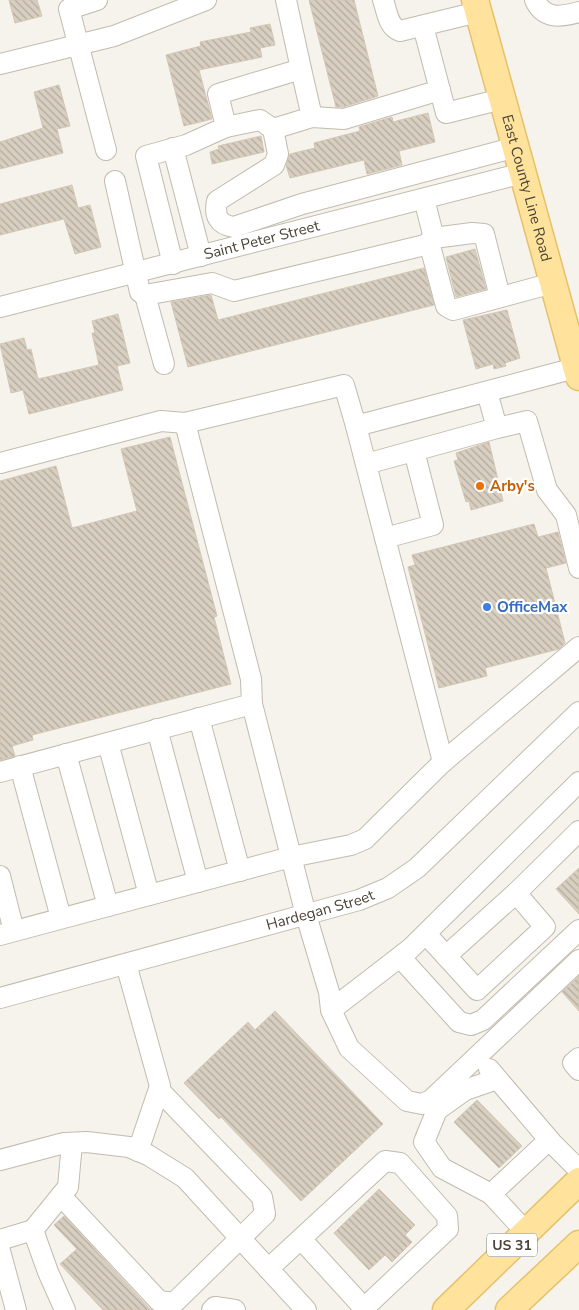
<svg xmlns="http://www.w3.org/2000/svg" width="579" height="1310" viewBox="0 0 579 1310" font-family="'Nunito Sans',sans-serif">
<style>
.building{fill:url(#building-back-hatch);stroke:#d3c7b4}
.lines{fill:none;stroke-linecap:round;stroke-linejoin:round}
.minor-casing{stroke:#c2bbae;stroke-width:22}
.major-casing{stroke:#e6c16a;stroke-width:29}
.minor{stroke:#fff;stroke-width:20}
.major{stroke:#ffe39c;stroke-width:26}
.food-dot{fill:#e8710a;stroke:#fff;stroke-width:2}
.shop-dot{fill:#3f7fe0;stroke:#fff;stroke-width:2}
.labels{text-anchor:middle;stroke-width:4.5;stroke-linejoin:round;paint-order:stroke}
.shield{fill:#fff;stroke:#817c74;stroke-width:1}
.shield-label{font-size:14px;font-weight:bold;fill:#4b4439}
.street-label{font-size:15px;fill:#4b4439;stroke:#fff}
.food-label{font-size:15px;font-weight:bold;fill:#c56008;stroke:#fff;text-anchor:start}
.shop-label{font-size:15px;font-weight:bold;fill:#366cbe;stroke:#fff;text-anchor:start}
</style>
<defs>
<pattern id="building-back-hatch" width="6" height="6" patternUnits="userSpaceOnUse" patternTransform="scale(1.25)"><rect width="6" height="6" fill="#d8cfc1"/><path d="M-1 5l2 2M0 0l6 6M5-1l2 2" fill="none" stroke="#b1aa9e"/></pattern>
</defs>
<rect width="100%" height="100%" fill="#f6f3ec"/>
<!-- building -->
<g class="building">
<polygon points="9,0 37,0 42,16 15,23"/>
<polygon points="309,0 354,0 378,96 343,107 336,107"/>
<polygon points="270,24 275,45 260,48 262,57 199,70 212,119 184,126 166,55 201,46 200,42 251,32 250,28"/>
<polygon points="59,85 70,126 57,129 63,153 0,169 0,142 43,128 34,92"/>
<polygon points="428,113 435,142 399,151 402,165 367,174 364,160 290,178 286,165 290,154 315,148 314,143 360,131 359,127 392,117 393,122"/>
<polygon points="261,136 264,152 212,164 210,152 219,149 218,146"/>
<polygon points="72,185 78,208 90,205 101,247 75,254 64,219 0,235 0,204"/>
<polygon points="475,249 486,289 456,297 446,257"/>
<polygon points="424,268 434,305 188,367 171,302 211,295 218,320"/>
<polygon points="507,310 520,358 505,363 506,366 494,369 493,364 476,369 463,320"/>
<polygon points="118,314 130,363 117,366 123,390 29,414 23,390 11,393 0,344 24,338 27,350 31,349 38,379 99,365 92,333 95,333 92,321"/>
<polygon points="170,437 217,616 214,617 231,684 32,735 33,740 12,746 15,756 0,760 0,481 56,466 72,528 137,511 121,449"/>
<polygon points="489,442 503,501 471,510 469,501 466,502 454,461 458,460 456,453"/>
<polygon points="534,524 538,537 558,532 566,563 546,568 565,643 559,649 485,668 487,676 439,688 408,567 415,565 412,555"/>
<polygon points="579,868 579,914 556,889"/>
<polygon points="579,976 579,1011 562,992"/>
<polygon points="275,1011 383,1124 301,1201 221,1117 219,1119 184,1083 248,1022 255,1030"/>
<polygon points="477,1100 522,1146 499,1168 454,1122"/>
<polygon points="379,1189 415,1225 405,1235 412,1242 392,1262 385,1255 369,1270 334,1233"/>
<polygon points="64,1216 150,1309 152,1310 103,1310 60,1264 77,1249 54,1225"/>
</g>
<g class="lines">
<!-- minor casing -->
<g class="minor-casing">
<g id="minor">
<polyline points="97,0 69,9 106,150"/>
<path d="M383,0C387,11 388,27 400,31L478,12"/>
<path d="M535,0C544,20 561,17 579,12"/>
<polyline points="423,26 446,113 502,99"/>
<polyline points="0,64 114,36 206,0"/>
<polyline points="301,69 312,117"/>
<path d="M226,127L260,120L273,129L278,154L274,165L217,201C214,215 218,225 234,227L302,204L516,147"/>
<polyline points="273,129 312,117 344,119 440,90"/>
<polyline points="173,148 201,256"/>
<polyline points="115,181 140,292 145,295 212,283 234,291 425,245 434,238 424,199"/>
<polyline points="434,238 472,233 484,234 500,297"/>
<polyline points="429,242 446,306 453,310 553,283"/>
<polyline points="173,264 146,156 186,145 226,127 218,94 301,69 286,0"/>
<polyline points="145,295 164,364"/>
<path id="s1" d="M0,307L523,173"/>
<polyline points="487,392 497,428 527,421 547,490 566,515 579,568"/>
<polyline points="185,423 251,679 252,704 306,915 329,992 331,1010 410,949 579,782"/>
<polyline points="356,426 443,762 579,647"/>
<polyline points="0,463 161,421 185,423 344,385 356,426 579,367"/>
<polyline points="366,464 497,428"/>
<polyline points="385,538 433,525 414,451"/>
<polyline points="199,718 240,871"/>
<polyline points="157,729 198,882"/>
<polyline points="108,743 149,895"/>
<polyline points="66,754 108,906"/>
<polyline points="20,766 61,918"/>
<polyline points="0,772 252,704"/>
<polyline points="0,876 14,931"/>
<polyline points="426,934 477,990 545,927 516,893 579,831"/>
<polyline points="0,935 291,857 351,845 365,839 443,762"/>
<polyline points="446,956 516,893"/>
<polyline points="400,957 459,1022 471,1025 483,1020 579,930"/>
<polyline points="126,964 160,1086 138,1151"/>
<path id="s2" d="M0,998L359,900L388,888L417,868L579,712"/>
<polyline points="331,1010 349,1048 407,1101 422,1104 431,1100 579,960"/>
<polyline points="579,1058 573,1063 579,1070"/>
<polyline points="489,1069 552,1143 579,1170"/>
<polyline points="497,1079 465,1090 437,1110 424,1142 442,1168 491,1194 526,1232"/>
<polyline points="0,1160 64,1143 87,1142 129,1147 148,1155 185,1178 306,1310"/>
<polyline points="491,1194 549,1140"/>
<polyline points="61,1196 159,1301 174,1303 265,1214 262,1197 159,1090"/>
<polyline points="33,1230 68,1187 72,1143"/>
<polyline points="301,1239 364,1308"/>
<polyline points="0,1240 33,1230 48,1272 65,1310"/>
<polyline points="0,1251 16,1310"/>
<polyline points="268,1269 385,1161 400,1163 447,1216 448,1229 362,1310"/>
<polyline points="212,1310 215,1307 235,1310"/>
</g>
</g>
<!-- major casing -->
<g class="major-casing">
<g id="major">
<path id="s3" d="M475,0L579,377"/>
<polyline points="446,1310 579,1181"/>
<polyline points="509,1310 579,1244"/>
</g>
</g>
<!-- minor -->
<use href="#minor" class="minor"/>
<!-- major -->
<use href="#major" class="major"/>
</g>
<!-- markers -->
<circle class="food-dot" cx="480" cy="486" r="5"/>
<circle class="shop-dot" cx="487" cy="607" r="5"/>
<g class="labels">
<!-- shield labels -->
<rect class="shield" x="487" y="1233.5" width="50" height="23" rx="4"/>
<g class="shield-label">
<text x="512" y="1250">US 31</text>
</g>
<!-- street labels -->
<g class="street-label">
<text dy="5" stroke="none"><textPath href="#s3" startOffset="195">East County Line Road</textPath></text>
<text dy="5" stroke="none"><textPath href="#s1" startOffset="270">Saint Peter Street</textPath></text>
<text dy="5" stroke="none"><textPath href="#s2" startOffset="332">Hardegan Street</textPath></text>
</g>
<!-- food labels -->
<g class="food-label">
<text x="490" y="491">Arby's</text>
</g>
<!-- shop labels -->
<g class="shop-label">
<text x="497" y="612">OfficeMax</text>
</g>
</g>
</svg>
